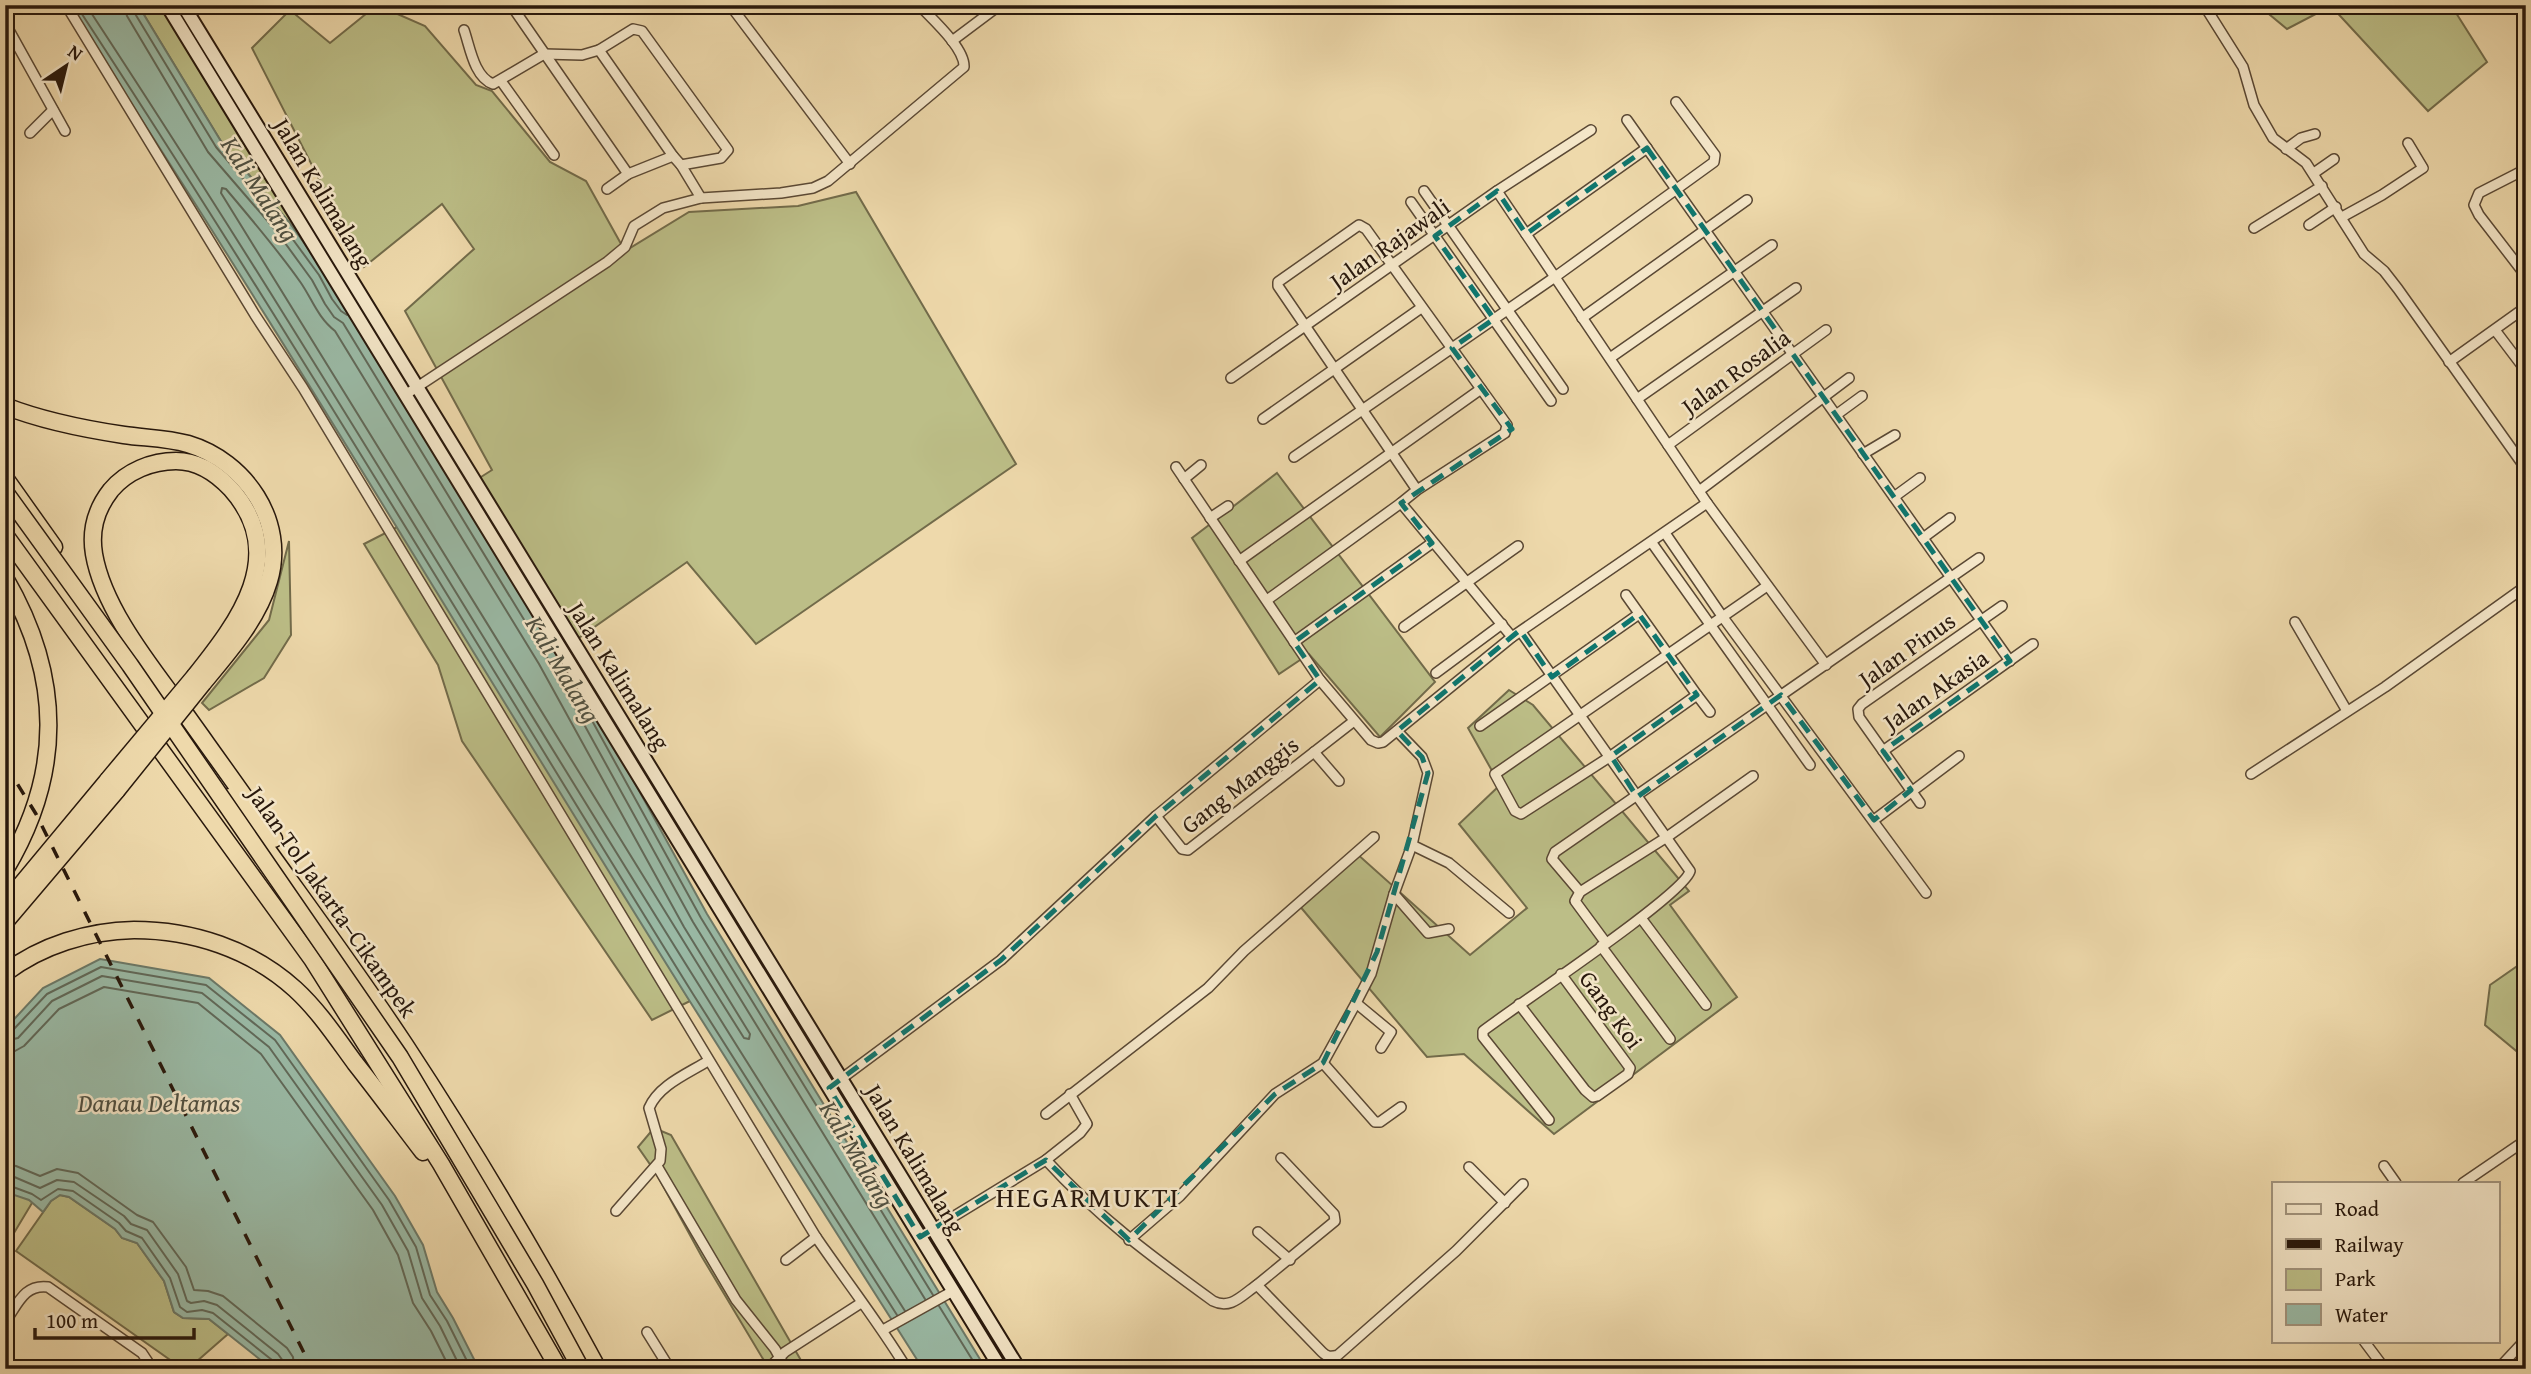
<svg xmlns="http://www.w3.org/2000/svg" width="2531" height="1374" viewBox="0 0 2531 1374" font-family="'Gentium Book Plus',serif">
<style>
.green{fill:#bcbe87;stroke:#726b4a;stroke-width:2}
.water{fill:#9abaa6;stroke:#6c7968;stroke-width:2}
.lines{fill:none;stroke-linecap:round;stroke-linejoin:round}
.shore{stroke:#616959;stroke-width:2}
.street-casing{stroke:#5a4834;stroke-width:12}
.secondary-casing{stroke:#28180c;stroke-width:16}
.highway-casing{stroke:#28180c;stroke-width:19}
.street{stroke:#f4e6c8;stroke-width:9}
.secondary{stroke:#f4e6c8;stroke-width:12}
.highway{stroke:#eed9ab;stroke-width:16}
.rail{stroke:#28180c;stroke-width:3.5;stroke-dasharray:12 12;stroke-linecap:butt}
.highway-bridge-casing{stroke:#28180c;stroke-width:19;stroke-linecap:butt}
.highway-bridge{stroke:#eed9ab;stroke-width:16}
.marked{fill:none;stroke:#0f766e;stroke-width:5;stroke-dasharray:14 9;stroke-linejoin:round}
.labels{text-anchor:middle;stroke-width:5;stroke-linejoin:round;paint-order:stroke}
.street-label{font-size:24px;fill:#28180c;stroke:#f4e6c8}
.water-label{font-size:26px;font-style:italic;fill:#505142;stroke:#f4e6c8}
.quarter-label{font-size:28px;letter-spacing:2px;fill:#28180c;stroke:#f4e6c8}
</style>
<rect width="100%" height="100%" fill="#eed9ab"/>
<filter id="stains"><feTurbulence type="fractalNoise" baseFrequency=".00286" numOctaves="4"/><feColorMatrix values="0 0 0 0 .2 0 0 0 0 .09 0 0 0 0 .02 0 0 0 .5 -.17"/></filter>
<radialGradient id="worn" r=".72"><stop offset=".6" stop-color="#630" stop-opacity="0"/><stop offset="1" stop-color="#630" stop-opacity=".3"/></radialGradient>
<!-- green -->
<g class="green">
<polygon points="138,5 167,5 325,272 289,222 222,143"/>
<polygon points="377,5 425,26 476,85 492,91 550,162 586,181 625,251 689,212 798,206 856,192 1016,464 756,644 687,562 563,649 462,489 492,470 405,311 474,249 442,204 364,267 252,48 290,10 330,43"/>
<polygon points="2258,5 2451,5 2487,62 2428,111 2331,6 2287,29"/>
<polygon points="1277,473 1435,682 1380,737 1309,654 1279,674 1192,538"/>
<polygon points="399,526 690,1001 652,1020 462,741 438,665 364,544"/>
<polygon points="289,541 291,635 264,678 209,710 202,703 269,620"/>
<polygon points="1509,690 1533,705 1689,891 1670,905 1737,997 1554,1134 1464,1054 1427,1057 1298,904 1355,852 1470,955 1527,908 1459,824 1500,785 1468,728"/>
<polygon points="2526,960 2526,1059 2485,1025 2490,985"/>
<polygon points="5,1104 65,1148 5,1248"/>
<polygon points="654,1128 671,1135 806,1369 769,1369 702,1257 656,1173 638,1147"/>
<polygon points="60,1195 69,1197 115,1229 122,1238 137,1243 164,1281 174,1312 183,1318 209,1319 228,1334 188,1369 183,1369 16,1251 51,1201"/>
</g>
<!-- water -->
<g class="water">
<path d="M67,5H138L222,143L289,222L325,272L562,651L707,914L986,1369H923C845,1246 766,1123 689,1000C481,669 282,332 67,5Z"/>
<polygon points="100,959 209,978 280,1035 395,1196 423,1245 437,1292 453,1318 479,1369 272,1369 209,1319 183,1318 174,1312 164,1281 137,1243 122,1238 115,1229 69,1197 60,1195 51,1201 43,1212 29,1200 11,1194 5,1188 5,1029 43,988"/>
</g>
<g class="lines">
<!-- shore -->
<g class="shore">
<path d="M76,5C289,330 488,664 693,994C760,1101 829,1208 897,1315"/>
<path d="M86,5C299,329 496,662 702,990C769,1098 837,1204 905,1311"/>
<polyline points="124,5 127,16 208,152 277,232 312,280 325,304 334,317 343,323 548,659 693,922 925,1299"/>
<polyline points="133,5 134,12 216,147 283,226 319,275 332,299 341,311 347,315"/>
<path d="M222,188L226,189C252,220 278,250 301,283C312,299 318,318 335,331L539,664L684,927L750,1034L749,1039L744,1038L710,984L221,193Z"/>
<polyline points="563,668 701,918 933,1295"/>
<polyline points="5,1033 13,1030 47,994 101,967 206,985 275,1040 389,1200 416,1247 430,1295 447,1321 471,1369"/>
<polyline points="5,1041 18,1038 52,1001 102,976 202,993 269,1047 382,1205 408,1251 422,1298 440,1326 461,1369"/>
<polyline points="5,1052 15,1051 24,1046 59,1009 104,987 198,1003 261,1054 373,1210 398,1255 413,1303 431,1331 450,1369"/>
<polyline points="5,1164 16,1166 40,1176 57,1169 78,1173 137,1215 153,1222 186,1267 194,1290 208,1291 223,1296 287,1348 293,1357 294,1369"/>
<polyline points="5,1175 12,1176 40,1188 57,1180 74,1182 124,1216 131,1224 147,1230 178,1274 187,1301 191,1303 204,1301 217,1305 278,1354 283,1361 284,1369"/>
<polyline points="5,1184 32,1194 41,1200 58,1189 73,1191 119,1223 126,1231 142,1238 170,1278 180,1307 187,1312 202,1310 213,1313 272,1360 275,1369"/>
<polyline points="939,1306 978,1369"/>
</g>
<!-- street casing -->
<g class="street-casing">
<g id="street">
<path d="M66,5L255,315L303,388L816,1237C846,1281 879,1323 907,1369"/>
<polyline points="511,5 628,174 673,156 681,165 701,198"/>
<polyline points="730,5 850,164"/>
<polyline points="2204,5 2243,67 2254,105 2273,138 2306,163 2364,254 2384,271 2398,289 2526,469"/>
<polyline points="5,23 65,131"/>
<path d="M464,30C470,47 474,77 493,84L544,54L582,55L599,50L673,156"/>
<polyline points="952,41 1000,5"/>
<polyline points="599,50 633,29 642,31 728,150 721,158 681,165"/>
<polyline points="501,81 554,155"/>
<polyline points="1627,120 2010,661"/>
<polyline points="30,133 53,110"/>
<polyline points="2286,149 2301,138 2315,134"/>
<polyline points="2526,169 2479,193 2474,205 2479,215 2526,276"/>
<polyline points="2314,173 2334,159"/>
<polyline points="2519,173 2526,182"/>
<polyline points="607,189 628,174"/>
<polyline points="1424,191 1563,389"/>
<polyline points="1497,191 1707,503 1826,665"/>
<polyline points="1411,202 1551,401"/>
<polyline points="2342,217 2382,195 2423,168 2408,143"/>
<polyline points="2309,225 2336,207"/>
<polyline points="2254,228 2322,186"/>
<polyline points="1526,234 1647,148"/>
<polyline points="1582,318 1747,200"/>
<polyline points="2495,330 2526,371"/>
<polyline points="1610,358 1772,245"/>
<polyline points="2449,362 2526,307"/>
<polyline points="1231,378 1497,191 1591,130"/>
<path d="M405,395L607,262L625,247L634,226L663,208L701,198L781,193L813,188L828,181L964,67C965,48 932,19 919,5"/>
<polyline points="1637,399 1796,288"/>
<polyline points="1836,415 1862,396"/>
<polyline points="1263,419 1421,308"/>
<polyline points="1668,445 1826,330"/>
<polyline points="1863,454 1895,435"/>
<polyline points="1294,457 1555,277 1714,162 1715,155 1676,102"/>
<polyline points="1176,467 1320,680"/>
<polyline points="1184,479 1201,465"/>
<polyline points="1417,490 1505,433 1507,425 1366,229 1359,225 1278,282 1278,286 1417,490 1401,503 1512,637"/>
<polyline points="1699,491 1849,378"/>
<polyline points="1894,497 1920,478"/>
<polyline points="1210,518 1228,506"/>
<polyline points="1665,533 1722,616 1926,893"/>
<polyline points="1923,538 1950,518"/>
<polyline points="1652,543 1810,765"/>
<polyline points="1239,561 1481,389"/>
<polyline points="1626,595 1697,695"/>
<polyline points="1267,600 1401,503"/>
<polyline points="2295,622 2347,711"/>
<polyline points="1404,627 1518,546"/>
<path d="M1521,632L1690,871C1684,895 1514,1007 1483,1031V1037L1549,1120"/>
<polyline points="1294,642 1432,543"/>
<polyline points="1436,673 1502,624"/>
<polyline points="1710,712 1697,695 1611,756 1521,814 1515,811 1495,774 1767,586"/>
<polyline points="1480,726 1639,614"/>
<polyline points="1883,751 2033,644"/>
<polyline points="1314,752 1339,781"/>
<polyline points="2251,774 2385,687 2526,586"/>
<polyline points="1920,803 1859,717 1858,709 1862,704 2002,606"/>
<polyline points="1156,816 1182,849 1188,850 1354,721"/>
<polyline points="1874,820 1959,756"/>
<polyline points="1412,845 1449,863 1509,913"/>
<polyline points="1580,892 1552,859 1555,852 1979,558"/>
<polyline points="1394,894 1428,933 1449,929"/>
<polyline points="1641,918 1706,1005"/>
<polyline points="1606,943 1575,901 1580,892 1667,837 1753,776"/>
<polyline points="1601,946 1670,1039"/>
<polyline points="1356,1003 1391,1032 1381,1048"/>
<polyline points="1519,1004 1585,1090 1593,1097 1597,1096 1628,1074 1630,1068 1561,974"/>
<polyline points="1323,1063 1375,1122 1380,1122 1401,1107"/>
<polyline points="829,1088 1001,960 1156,816 1320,680 1371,740 1378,743 1383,742 1512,637 1707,503"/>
<polyline points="1046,1114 1208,988 1244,951 1374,837"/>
<polyline points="1046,1160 1080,1133 1087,1124 1070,1094"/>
<polyline points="657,1166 736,1300 775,1349 786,1369"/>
<polyline points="2384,1166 2396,1183"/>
<polyline points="1469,1167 1505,1203"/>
<polyline points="2463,1183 2526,1140"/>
<path d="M616,1211L660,1161L661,1149L649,1108C659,1085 687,1074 708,1061"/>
<polyline points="1258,1232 1290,1260"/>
<path d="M920,1237L1046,1160C1098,1217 1151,1256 1213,1301C1231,1310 1242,1295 1257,1285L1322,1352C1327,1357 1331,1357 1338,1355L1456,1251L1523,1184"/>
<polyline points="1129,1240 1180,1196 1275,1094 1323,1063 1356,1003 1371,974 1394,894 1412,845 1428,773 1422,757 1397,731"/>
<polyline points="786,1260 816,1237"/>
<polyline points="1257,1285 1335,1221 1334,1214 1281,1158"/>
<path d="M5,1322C18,1304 24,1284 48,1287L142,1353L148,1362L149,1369"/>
<polyline points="883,1330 953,1291"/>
<polyline points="647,1332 670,1369"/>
<polyline points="2364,1341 2385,1369"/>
<polyline points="768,1369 785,1352 861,1303"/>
<polyline points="2498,1369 2526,1339"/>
</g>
</g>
<!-- secondary casing -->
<g class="secondary-casing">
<g id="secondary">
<polyline points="167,5 1001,1369"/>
<polyline points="183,5 1019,1369"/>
</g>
</g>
<!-- highway casing -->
<g class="highway-casing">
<g id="highway">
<path d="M5,406C43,421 84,429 124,435C145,438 167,438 188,444C245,461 287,521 269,581C258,619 228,653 203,683"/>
<polyline points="5,478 54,547"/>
<polyline points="5,535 312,959 441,1164 559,1369"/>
<path d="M5,578C62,676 64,772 5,870"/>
<path d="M195,676C238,622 290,555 231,489C217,474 198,461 176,461C152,461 127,471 111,490C96,509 90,530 94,554C103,607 148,663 179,705C211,750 243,794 274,839"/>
<path d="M230,797C288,880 349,960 405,1045C474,1150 538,1258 598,1369"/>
<polyline points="5,904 108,780"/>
<polyline points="5,922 117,790"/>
<path d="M5,973C42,945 88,931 134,930C192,930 251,949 295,989C318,1010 336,1037 355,1063C378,1092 400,1122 423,1152"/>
</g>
</g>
<!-- street -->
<use href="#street" class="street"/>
<!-- secondary -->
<use href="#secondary" class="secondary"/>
<!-- highway -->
<use href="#highway" class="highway"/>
<!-- rail -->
<polyline class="rail" points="5,764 36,814 312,1369"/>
<!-- highway-bridge casing -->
<g class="highway-bridge-casing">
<g id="highway-bridge">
<polyline points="5,492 130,665 400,1057 535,1284 581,1369"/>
<polyline points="108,780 195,676"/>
<polyline points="117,790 203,683"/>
</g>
</g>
<!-- highway-bridge -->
<use href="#highway-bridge" class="highway-bridge"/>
</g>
<!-- marked area -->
<path class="marked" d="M1647,148L2010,661L1883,751L1911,790L1874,820L1781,695L1637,797L1611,756L1697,695L1639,614L1552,677L1520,630L1397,731L1422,757L1428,773L1377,952L1323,1063L1275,1094L1129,1240L1046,1160L920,1237L829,1088L1001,960L1156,816L1320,680L1294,642L1432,543L1401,503L1512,429L1452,348L1494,319L1435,236L1497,191L1526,234Z"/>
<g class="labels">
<!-- street labels -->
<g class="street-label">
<text transform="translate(323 193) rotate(59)" y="8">Jalan Kalimalang</text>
<text transform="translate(1390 244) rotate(-35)" y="8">Jalan Rajawali</text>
<text transform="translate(1736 372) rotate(-36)" y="8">Jalan Rosalia</text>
<text transform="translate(1907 650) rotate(-35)" y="8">Jalan Pinus</text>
<text transform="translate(619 676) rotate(58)" y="8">Jalan Kalimalang</text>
<text transform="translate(1936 690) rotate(-35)" y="8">Jalan Akasia</text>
<text transform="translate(1240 785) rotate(-38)" y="8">Gang Manggis</text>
<text transform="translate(332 902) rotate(55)" y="8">Jalan Tol Jakarta–Cikampek</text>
<text transform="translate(1611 1010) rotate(54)" y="8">Gang Koi</text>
<text transform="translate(915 1159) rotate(59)" y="8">Jalan Kalimalang</text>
</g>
<!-- water labels -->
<g class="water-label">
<text transform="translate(260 189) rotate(57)" y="9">Kali Malang</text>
<text transform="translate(563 669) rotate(59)" y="9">Kali Malang</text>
<text x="159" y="1112">Danau Deltamas</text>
<text transform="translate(857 1154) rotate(59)" y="9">Kali Malang</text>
</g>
<!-- quarter labels -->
<g class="quarter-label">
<text x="1088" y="1207">HEGARMUKTI</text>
</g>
</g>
<!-- margin -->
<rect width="2531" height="1374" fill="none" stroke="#eed9ab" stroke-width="28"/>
<rect x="7" y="7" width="2517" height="1360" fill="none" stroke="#28180c" stroke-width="3.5"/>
<rect x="14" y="14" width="2503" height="1346" fill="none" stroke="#28180c" stroke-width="2"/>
<!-- legend -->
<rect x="2272" y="1182" width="228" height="161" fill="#f4e6c8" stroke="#a2947d" stroke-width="2"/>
<rect x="2286" y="1204" width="35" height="10" fill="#f4e6c8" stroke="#a2947d" stroke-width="2"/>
<text x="2335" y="1216" font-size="21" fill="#28180c">Road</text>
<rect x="2286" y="1239" width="35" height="10" fill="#28180c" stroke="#a2947d" stroke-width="2"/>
<text x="2335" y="1252" font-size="21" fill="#28180c">Railway</text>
<rect x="2286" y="1269" width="35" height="21" fill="#bcbe87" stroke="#a2947d" stroke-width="2"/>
<text x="2335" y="1286" font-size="21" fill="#28180c">Park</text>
<rect x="2286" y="1304" width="35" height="21" fill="#9abaa6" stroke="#a2947d" stroke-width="2"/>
<text x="2335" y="1322" font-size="21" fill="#28180c">Water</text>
<!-- north arrow -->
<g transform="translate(66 66) rotate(35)" stroke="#f4e6c8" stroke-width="5" paint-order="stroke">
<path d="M0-5L12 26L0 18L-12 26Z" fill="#28180c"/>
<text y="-10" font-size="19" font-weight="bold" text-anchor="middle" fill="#28180c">N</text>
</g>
<!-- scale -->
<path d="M35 1328v10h159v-10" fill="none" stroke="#28180c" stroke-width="3.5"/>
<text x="46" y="1328" font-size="21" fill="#28180c" stroke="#f4e6c8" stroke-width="5" paint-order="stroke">100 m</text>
<rect width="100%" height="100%" filter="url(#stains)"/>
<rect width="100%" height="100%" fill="url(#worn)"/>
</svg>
